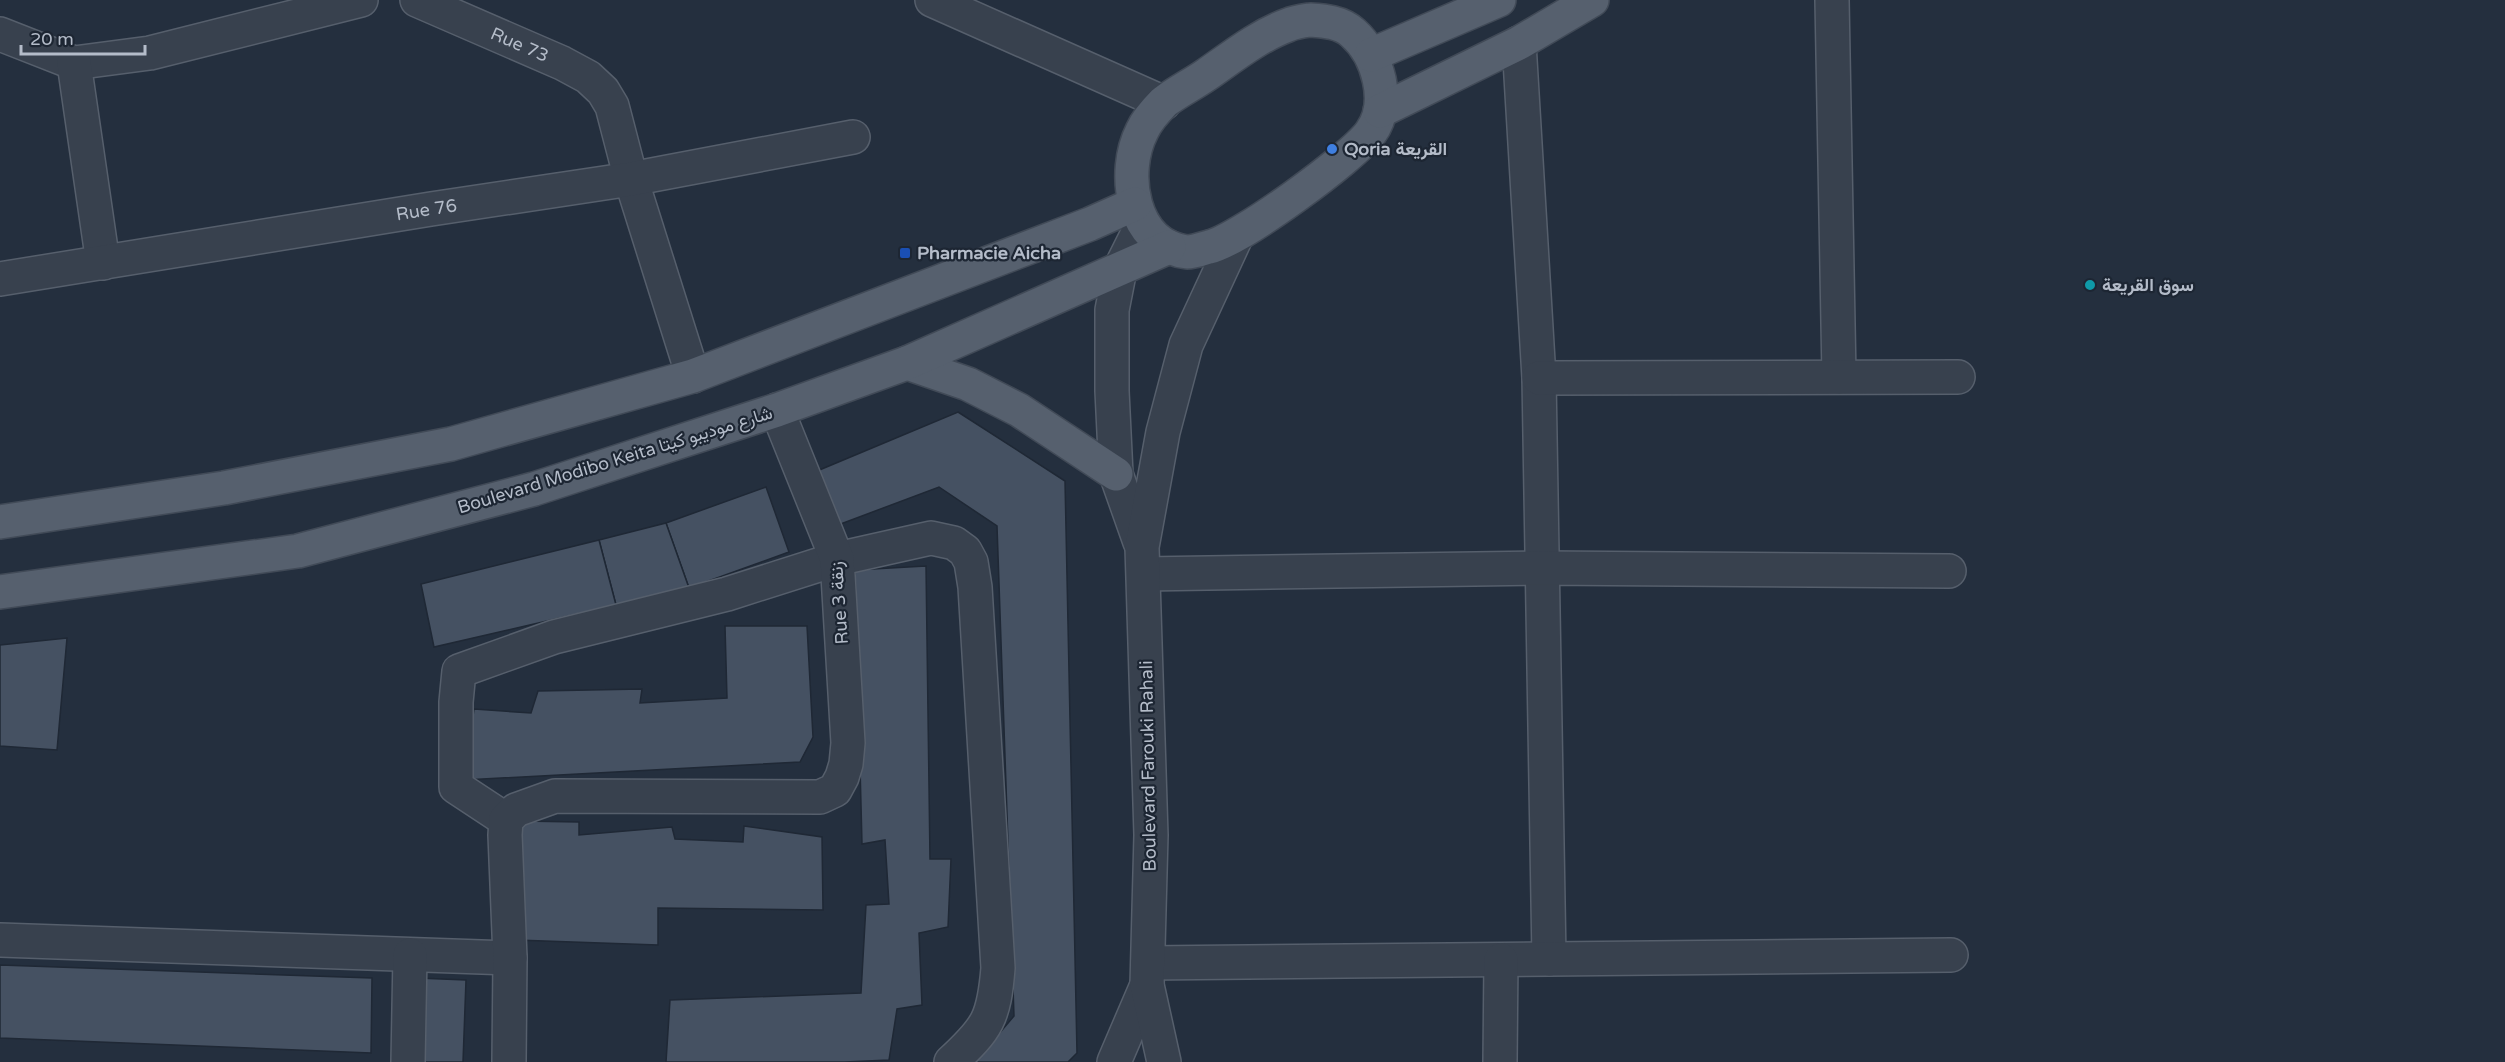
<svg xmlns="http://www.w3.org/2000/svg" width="2505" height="1062" viewBox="0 0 2505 1062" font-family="'Varela Round',Vazirmatn,sans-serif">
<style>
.building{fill:#455162;stroke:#1f2835;stroke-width:1.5}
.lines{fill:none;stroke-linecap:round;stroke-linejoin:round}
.minor-casing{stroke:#565f6c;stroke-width:36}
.major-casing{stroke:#414a57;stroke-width:36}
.minor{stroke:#38414e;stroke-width:33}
.major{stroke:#56606e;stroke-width:33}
.shop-dot{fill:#3f7fe0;stroke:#1d2633;stroke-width:2}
.transit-dot{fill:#1a4fb4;stroke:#1d2633;stroke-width:2}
.culture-dot{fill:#0f9aa8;stroke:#1d2633;stroke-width:2}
.labels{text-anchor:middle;stroke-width:4.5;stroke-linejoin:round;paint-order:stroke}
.street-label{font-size:18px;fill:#b4bcc9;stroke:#1d2633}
.poi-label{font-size:18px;font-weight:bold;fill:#b4bcc9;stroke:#1d2633;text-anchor:start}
</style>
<rect width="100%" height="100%" fill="#242f3e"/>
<!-- building -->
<g class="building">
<polygon points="958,412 1065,481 1077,1053 1068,1062 975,1062 1014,1016 997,526 939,487 838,525 817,471"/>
<polygon points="766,487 789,552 689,588 666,523"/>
<polygon points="666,523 689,588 616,605 599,540"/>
<polygon points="599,540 616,605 434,647 421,584"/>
<polygon points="926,566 930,859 951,859 948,927 919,933 922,1005 897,1009 889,1060 845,1062 666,1062 670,1000 861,993 866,905 889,904 885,840 862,844 855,570"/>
<polygon points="725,626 807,626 813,737 800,762 464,780 474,709 531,713 538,691 642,689 640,703 727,698"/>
<polygon points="67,638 57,750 0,746 0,645"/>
<polygon points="521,821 579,822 579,835 672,827 675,839 743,842 744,826 822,837 823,910 658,908 658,945 516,940"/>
<polygon points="0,965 372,978 371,1053 0,1038"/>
<polygon points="417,978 466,980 463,1062 414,1062"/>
</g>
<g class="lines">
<!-- minor casing -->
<g class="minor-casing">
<g id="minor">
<path id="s1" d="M417,0L562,63L588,77L603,91L612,106L631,179L693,376"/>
<polyline points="932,0 1164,103"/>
<polyline points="1832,0 1839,377"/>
<polyline points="0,34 74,63 150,53 361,0"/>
<polyline points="1519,43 1539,378 1549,959"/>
<polyline points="74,63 103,263"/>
<path id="s2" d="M0,279L431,209L631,179L853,137"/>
<polyline points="1539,378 1958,377"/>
<polyline points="1140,542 1116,474 1112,391 1112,310 1120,269 1143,223"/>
<polyline points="1144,574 1543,568 1949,571"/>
<path d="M506,820L456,787V702L459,671L554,637L727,594L837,559L931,538L954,543L965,551L971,562L975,587L998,968C994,1018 988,1028 951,1062"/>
<polyline points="0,940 510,958"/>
<polyline points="1148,963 1951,955"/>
<polyline points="408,1062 410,955"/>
<polyline points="509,1062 510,958 505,835 506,820 516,810 555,796 820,797 835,790 842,777 846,764 848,743 837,559 777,410"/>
<polyline points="1114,1062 1147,985"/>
<polyline points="1164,1062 1147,985 1151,835 1142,547 1163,432 1186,345 1237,235"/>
<polyline points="1500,1062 1501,960"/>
</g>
</g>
<!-- major casing -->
<g class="major-casing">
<g id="major">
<path d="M1310,20C1325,21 1341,22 1353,33C1378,55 1392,103 1371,132C1354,157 1238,241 1209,247C1202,249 1194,252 1187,252C1131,245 1121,172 1142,131C1146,122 1157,109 1164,102C1177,92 1193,84 1206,75C1232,57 1258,36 1288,25C1295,22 1303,21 1310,20Z"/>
<polyline points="1371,55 1499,0"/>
<polyline points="1380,111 1519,43 1592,0"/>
<polyline points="907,363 968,384 1019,410 1116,474"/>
<polyline points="0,522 224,488 451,444 693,376 1090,224 1135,204"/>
<polyline points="0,592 298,551 534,489 777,410 907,363 1169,247"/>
</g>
</g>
<!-- minor -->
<use href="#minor" class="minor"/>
<!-- major -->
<use href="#major" class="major"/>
</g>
<!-- markers -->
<circle class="shop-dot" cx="1332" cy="149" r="6"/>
<rect class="transit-dot" x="899" y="247" width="12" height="12" rx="3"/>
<circle class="culture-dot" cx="2090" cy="285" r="6"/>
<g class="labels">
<!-- street labels -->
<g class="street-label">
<text dy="6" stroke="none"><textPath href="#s1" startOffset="112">Rue 73</textPath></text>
<text dy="6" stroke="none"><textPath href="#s2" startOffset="432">Rue 76</textPath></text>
<text transform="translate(615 460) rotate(-17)" y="6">Boulevard Modibo Keita شارع موديبو كيتا</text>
<text transform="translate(839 603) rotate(-94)" y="6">Rue 3 زنقة</text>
<text transform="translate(1148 766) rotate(-91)" y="6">Boulevard Farouki Rahali</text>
</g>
<!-- poi labels -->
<g class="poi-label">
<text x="1344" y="155">Qoria القريعة</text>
<text x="917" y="259">Pharmacie Aicha</text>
<text x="2102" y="291">سوق القريعة</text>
</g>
</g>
<!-- scale -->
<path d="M21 45v9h124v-9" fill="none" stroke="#b4bcc9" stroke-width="3"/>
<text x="30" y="45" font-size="18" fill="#b4bcc9" stroke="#1d2633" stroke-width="4.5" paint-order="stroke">20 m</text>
</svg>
